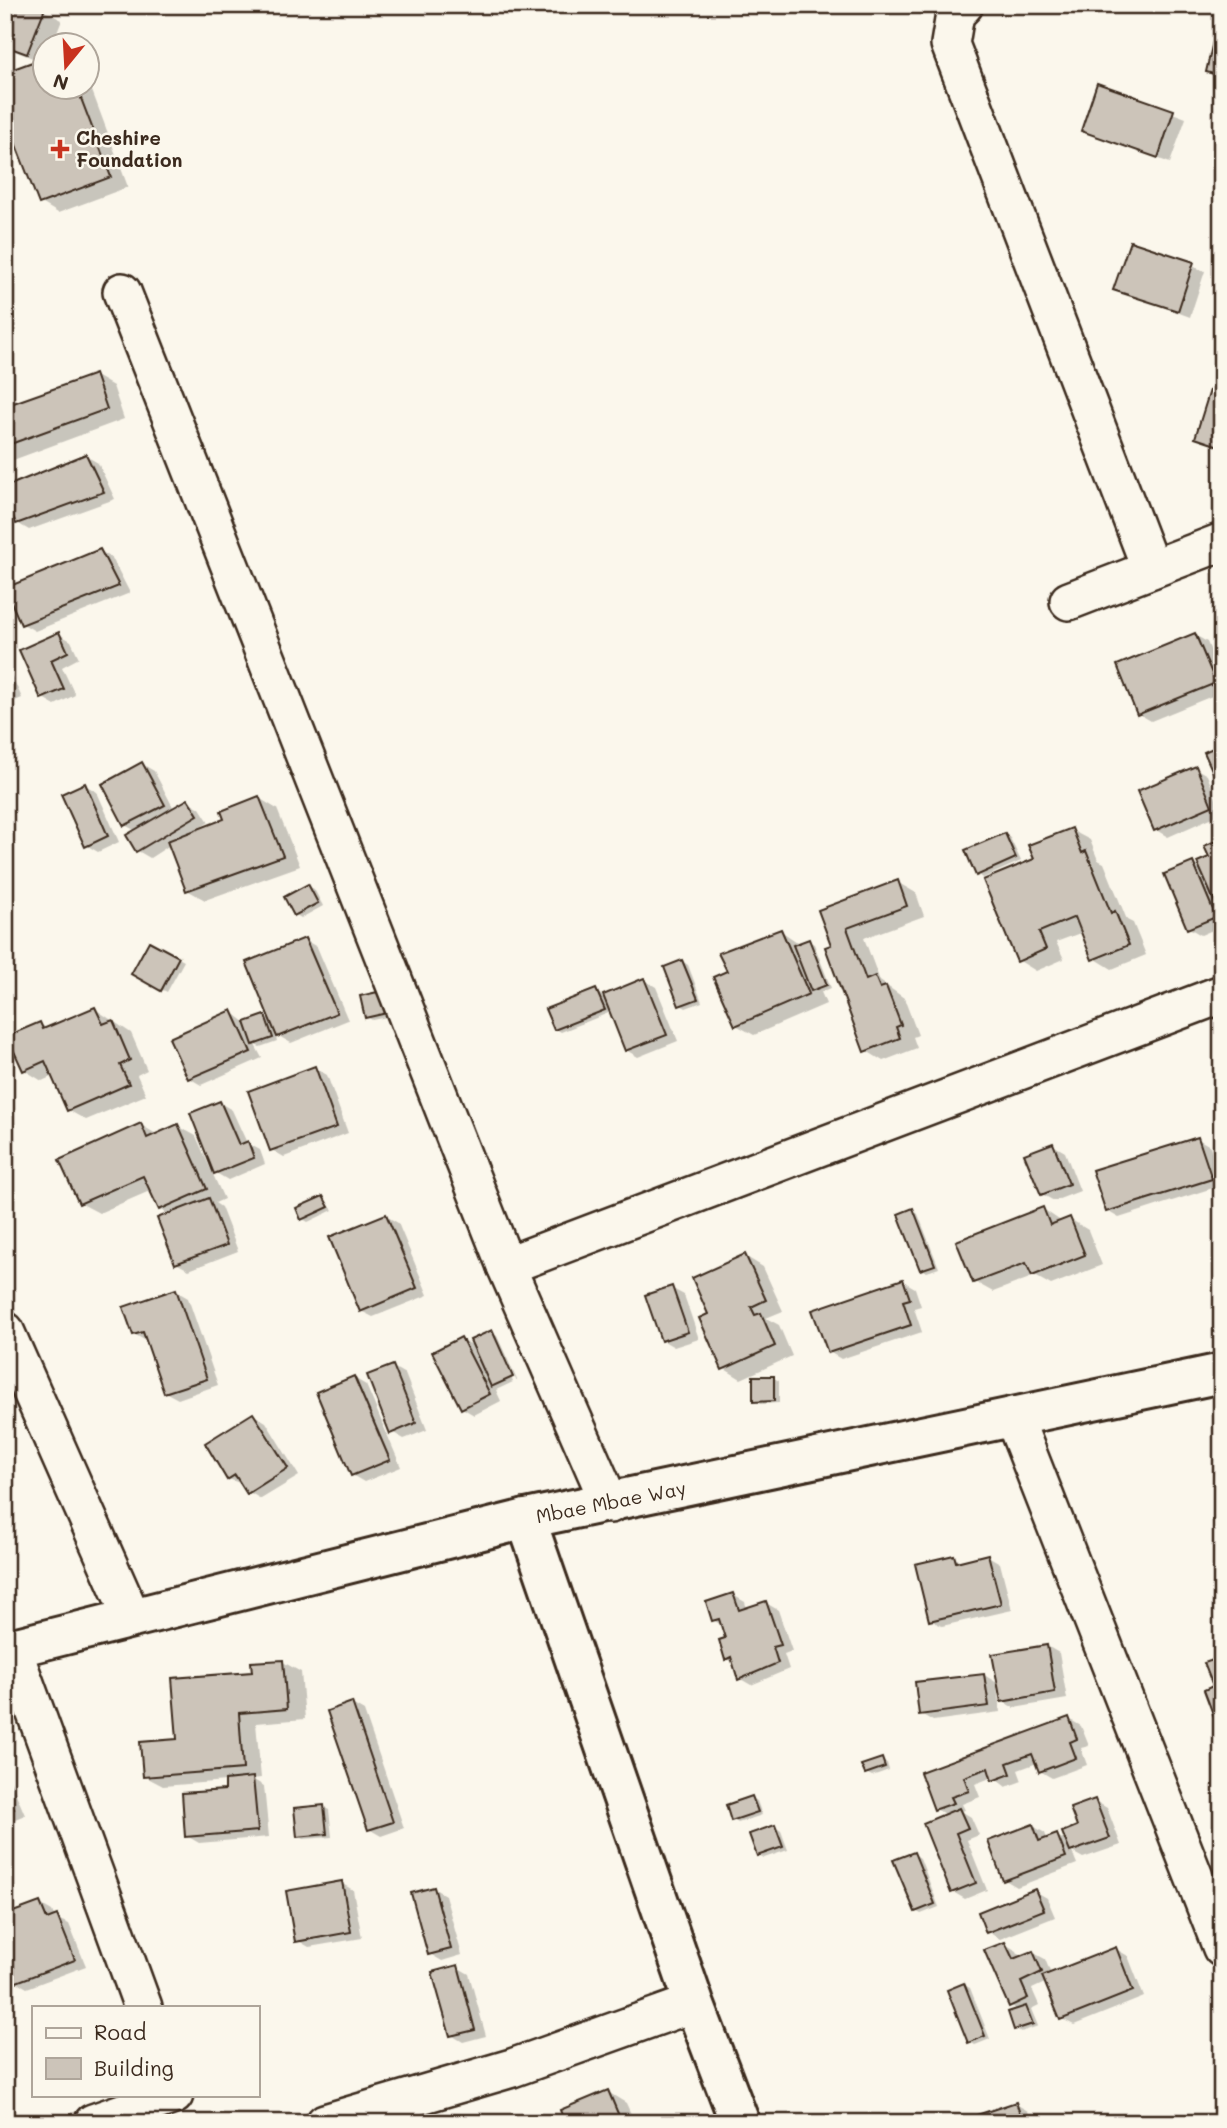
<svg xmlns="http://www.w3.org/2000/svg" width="1227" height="2128" viewBox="0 0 1227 2128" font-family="Mali,sans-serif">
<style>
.shadow{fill:#0003}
.building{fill:#ccc4b9;stroke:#3b2a1e;stroke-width:2}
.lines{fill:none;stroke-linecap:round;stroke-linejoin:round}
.minor-casing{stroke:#3b2a1e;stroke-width:42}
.tertiary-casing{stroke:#3b2a1e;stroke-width:44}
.minor{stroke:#fbf7ec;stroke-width:37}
.tertiary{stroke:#fbf7ec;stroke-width:38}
.poi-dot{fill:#c8321e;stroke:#fbf7ec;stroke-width:2.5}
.labels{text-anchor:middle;stroke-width:5;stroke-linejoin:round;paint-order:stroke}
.poi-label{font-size:19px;font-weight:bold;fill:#3b2a1e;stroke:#fbf7ec;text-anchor:start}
.street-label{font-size:19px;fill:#3b2a1e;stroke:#fbf7ec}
</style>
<rect width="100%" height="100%" fill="#fbf7ec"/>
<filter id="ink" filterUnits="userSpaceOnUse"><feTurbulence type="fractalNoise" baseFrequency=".0143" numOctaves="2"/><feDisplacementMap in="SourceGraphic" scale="14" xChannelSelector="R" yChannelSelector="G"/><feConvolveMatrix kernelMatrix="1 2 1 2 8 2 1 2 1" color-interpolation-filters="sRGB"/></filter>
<g filter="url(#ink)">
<!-- shadow -->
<g class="shadow">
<polygon points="5,5 32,5 62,20 52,46 46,46 46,88 88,88 88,80 128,187 58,213 40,202 40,61 5,47"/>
<polygon points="1098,85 1186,118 1170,163 1083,130"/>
<polygon points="5,146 12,163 5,166"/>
<polygon points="1131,243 1205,271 1190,317 1115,289"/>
<polygon points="5,351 12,366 5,369"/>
<polygon points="94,375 113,386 124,419 5,463 5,408"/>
<polygon points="86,456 98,463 115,499 29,530 17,523"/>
<polygon points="5,529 10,541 5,543"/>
<polygon points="100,551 112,558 130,593 35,631 23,624"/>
<polygon points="59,634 71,641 79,658 62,667 75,695 55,705 43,698 21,651"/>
<polygon points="1195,635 1207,642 1222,677 1222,692 1151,721 1139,714"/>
<polygon points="5,661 22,698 5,705"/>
<polygon points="142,764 154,771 174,809 188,801 200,808 209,822 196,830 227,820 259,798 277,809 300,866 205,900 187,890 170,845 150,858 138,851 136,831 125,825"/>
<polygon points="1195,768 1207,775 1222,813 1168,837 1156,830"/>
<polygon points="85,785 97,792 119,842 98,852 86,845"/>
<polygon points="1071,830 1090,840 1098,860 1104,863 1127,920 1133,923 1146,955 1112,969 1094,958 1083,932 1056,942 1064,959 1036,971 1018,960 1036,860"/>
<polygon points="1005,835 1010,838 1021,861 983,878 978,874"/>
<polygon points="1222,840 1222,926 1201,935 1189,928 1193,864 1203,870"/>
<polygon points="897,882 916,893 924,916 864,938 880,981 904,998 918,1035 913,1037 917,1048 883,1061 865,1050 820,911"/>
<polygon points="308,886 314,889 323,906 301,918 296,915"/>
<polygon points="781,931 800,944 808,941 814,944 831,988 821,992 826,1004 754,1035 736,1025 729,972"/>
<polygon points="305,940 317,947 348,1020 291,1043 275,1034 277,1041 260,1047 255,1045 262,1058 201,1085 189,1078 232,1012 246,1023 265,1017 273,1021"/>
<polygon points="150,943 184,961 167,992 133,974"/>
<polygon points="682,961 688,965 702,1002 686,1008 681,1005"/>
<polygon points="644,980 656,987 678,1041 638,1057 626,1050 611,1012 561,1032 556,1029 596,991 603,997"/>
<polygon points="362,998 392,1016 372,1020 367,1017"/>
<polygon points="95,1009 131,1033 147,1070 137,1075 146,1095 86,1120 68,1110 53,1076 42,1081 24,1070 40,1024 48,1029"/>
<polygon points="315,1068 327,1075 348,1133 284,1157 272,1150"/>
<polygon points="220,1103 232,1110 247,1143 260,1150 265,1164 228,1180 211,1170 224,1199 215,1203 221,1207 238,1251 189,1270 176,1263 170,1215 160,1209 152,1190 99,1213 80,1203 141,1125 158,1135 178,1126 196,1136 211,1170 214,1169"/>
<polygon points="1198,1139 1210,1146 1222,1185 1119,1218 1107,1211"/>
<polygon points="1053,1145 1065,1152 1080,1191 1054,1201 1042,1194"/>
<polygon points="323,1198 333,1210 308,1222 303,1219"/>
<polygon points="1043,1209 1062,1222 1070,1219 1088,1230 1102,1265 1051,1285 1035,1276 993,1292 975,1282"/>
<polygon points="913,1210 918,1214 939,1268 927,1272 921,1269"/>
<polygon points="386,1216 398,1223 428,1295 373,1317 361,1311"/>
<polygon points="745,1256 763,1267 783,1311 766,1318 779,1325 792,1356 741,1379 723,1368 710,1315"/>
<polygon points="903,1281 915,1288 921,1306 914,1308 922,1332 841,1359 829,1352"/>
<polygon points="671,1288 684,1295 699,1339 674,1347 662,1340"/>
<polygon points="176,1291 188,1298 218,1385 178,1399 165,1392 146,1341 134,1334"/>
<polygon points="491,1332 513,1382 496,1390 501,1401 474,1415 462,1408 461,1339 474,1346"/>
<polygon points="495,1335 497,1336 517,1380 516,1380"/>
<polygon points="393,1367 405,1374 427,1430 404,1439 392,1432"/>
<polygon points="354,1378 366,1385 401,1467 364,1482 352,1475"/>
<polygon points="774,1378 779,1381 779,1403 760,1404 755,1400"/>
<polygon points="254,1415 266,1422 299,1476 261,1499 249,1492 243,1484 228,1479"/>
<polygon points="988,1556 1000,1563 1012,1610 942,1626 930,1620 953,1557 963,1562"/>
<polygon points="733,1595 745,1602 747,1609 766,1603 778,1610 792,1651 784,1654 789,1669 751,1685 739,1678 735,1663 727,1659 727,1639 723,1626 713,1620"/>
<polygon points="1047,1646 1059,1653 1067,1699 1014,1708 1002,1701 1000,1688 997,1688 1000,1712 933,1721 921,1714 984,1675 999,1684"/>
<polygon points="283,1662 301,1672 305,1719 256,1723 261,1778 252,1779 264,1786 269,1837 199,1843 187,1836 227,1792 226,1781 163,1786 144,1776 179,1740"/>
<polygon points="352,1704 364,1711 404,1828 381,1836 369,1829"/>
<polygon points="1069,1719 1081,1726 1089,1746 1081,1748 1087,1765 1052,1778 1040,1771 1037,1763 1018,1770 1022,1781 1006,1787 993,1777 975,1784 980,1797 962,1804 965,1810 961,1811 971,1817 979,1835 967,1840 987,1890 965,1899 953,1892 925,1824 946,1815 936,1809 922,1773"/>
<polygon points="881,1760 887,1763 889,1770 872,1776 866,1773"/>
<polygon points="5,1768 25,1815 5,1823"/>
<polygon points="752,1798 757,1801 762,1815 738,1823 733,1820"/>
<polygon points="1095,1801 1107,1808 1121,1845 1083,1858 1072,1852 1077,1864 1017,1887 1005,1880 1033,1826 1045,1833 1047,1839 1057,1836 1068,1842"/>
<polygon points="323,1807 329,1810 332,1837 304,1839 299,1836"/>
<polygon points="775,1827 781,1831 788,1850 764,1858 759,1855"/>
<polygon points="914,1854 920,1858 939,1907 921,1914 916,1911"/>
<polygon points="341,1883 353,1890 362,1938 309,1947 297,1940"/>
<polygon points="433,1888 445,1895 462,1955 442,1961 430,1954"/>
<polygon points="1035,1891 1047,1898 1055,1917 1000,1939 988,1932"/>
<polygon points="40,1904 52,1911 55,1918 69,1924 86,1966 27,1988 15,1981"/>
<polygon points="1005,1944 1017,1951 1020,1958 1032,1952 1045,1959 1051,1974 1116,1949 1128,1956 1144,1997 1074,2025 1062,2019 1047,1982 1032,1989 1039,2005 1031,2009 1038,2026 1021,2032 1016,2029 1018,2010 1010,2005"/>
<polygon points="457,1967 469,1974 486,2036 463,2042 451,2035"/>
<polygon points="964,1985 970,1988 990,2039 975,2045 970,2042"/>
<polygon points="608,2092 626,2103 635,2123 567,2123"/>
<polygon points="1016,2104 1028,2111 1032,2123 981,2123"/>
</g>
<!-- building -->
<g class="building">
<polygon points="5,5 45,8 27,54 5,46"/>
<polygon points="1218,20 1222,21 1222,76 1206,72"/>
<polygon points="46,57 46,88 77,88 111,177 39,204 5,117 5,72"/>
<polygon points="1097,83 1174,110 1158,158 1081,131"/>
<polygon points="1130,241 1194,262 1178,311 1113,290"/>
<polygon points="95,374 107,409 5,446 5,406"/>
<polygon points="1210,390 1222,394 1222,447 1195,438"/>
<polygon points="86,454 104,492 16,524 5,498 5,487"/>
<polygon points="100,549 119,586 21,625 5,588"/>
<polygon points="59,632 68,652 51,660 64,689 41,699 19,650"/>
<polygon points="1195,633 1216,683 1137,715 1117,665"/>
<polygon points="5,678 11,691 5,694"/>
<polygon points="1222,744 1222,788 1220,788 1204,752"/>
<polygon points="142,762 165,805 124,826 102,784"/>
<polygon points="1196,766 1212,806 1154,831 1137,791"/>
<polygon points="85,783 108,836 85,847 61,794"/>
<polygon points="259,796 283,856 186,891 167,841 224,819 221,811"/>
<polygon points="188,799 198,815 136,852 126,835"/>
<polygon points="1072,828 1082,853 1086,851 1111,913 1115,911 1129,945 1092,960 1075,917 1039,932 1046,949 1017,962 983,880 1034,859 1028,845"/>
<polygon points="1005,833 1016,858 976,876 965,850"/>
<polygon points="1222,838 1222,919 1197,862 1209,857 1204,846"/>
<polygon points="1193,862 1216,917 1187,929 1164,874"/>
<polygon points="898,880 907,906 847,928 866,980 875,976 880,988 886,986 901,1025 896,1027 900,1038 864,1052 825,947 831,945 818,910"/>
<polygon points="308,884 318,903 294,916 284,897"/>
<polygon points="781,929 809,994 735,1026 713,977 727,971 718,953"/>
<polygon points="305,938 337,1013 277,1037 246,962"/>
<polygon points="809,939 827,985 811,991 793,945"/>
<polygon points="149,941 179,957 161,991 131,974"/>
<polygon points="682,960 698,999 679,1006 664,967"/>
<polygon points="644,978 667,1035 625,1051 603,995"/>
<polygon points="596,989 605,1010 554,1030 545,1009"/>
<polygon points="382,991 387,1013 365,1018 360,996"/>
<polygon points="95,1007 103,1024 113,1020 130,1060 120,1065 129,1084 67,1111 45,1061 23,1071 7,1036 40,1022 43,1029"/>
<polygon points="232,1010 251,1052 188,1079 169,1038"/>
<polygon points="265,1015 273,1038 253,1045 245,1022"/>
<polygon points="315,1066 337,1127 270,1151 248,1091"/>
<polygon points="220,1101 239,1145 248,1141 254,1158 214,1174 190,1113"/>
<polygon points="141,1123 147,1138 178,1124 207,1189 159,1210 143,1176 79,1204 59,1160"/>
<polygon points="1198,1137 1212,1179 1106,1212 1092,1170"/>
<polygon points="1053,1143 1069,1184 1041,1195 1024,1154"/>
<polygon points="323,1196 329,1207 301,1220 296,1208"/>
<polygon points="209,1198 227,1245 175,1264 157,1218"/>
<polygon points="1043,1207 1050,1225 1070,1217 1085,1255 1032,1276 1026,1263 973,1283 956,1241"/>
<polygon points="913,1208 935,1265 920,1270 898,1214"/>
<polygon points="386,1214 417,1288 360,1312 329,1237"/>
<polygon points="745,1254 766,1300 751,1307 755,1315 761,1313 775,1346 722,1370 699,1318 708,1314 692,1278"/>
<polygon points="903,1279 910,1299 903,1301 911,1325 828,1353 812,1310"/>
<polygon points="672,1286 688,1332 661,1341 645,1295"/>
<polygon points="176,1289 207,1379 164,1393 143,1332 133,1335 123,1307"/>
<polygon points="492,1330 513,1377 491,1387 470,1340"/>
<polygon points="461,1337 490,1394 461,1409 432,1352"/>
<polygon points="393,1365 416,1423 390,1434 367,1375"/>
<polygon points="354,1376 390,1460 351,1476 316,1392"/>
<polygon points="753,1376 774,1376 774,1401 753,1402"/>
<polygon points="253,1413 288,1468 247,1494 235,1475 227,1480 205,1443"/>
<polygon points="988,1554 1001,1604 929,1621 915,1564 954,1555 956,1562"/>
<polygon points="733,1593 739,1610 766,1601 781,1645 773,1647 778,1663 738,1680 731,1657 725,1660 719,1640 725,1638 719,1619 712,1621 706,1602"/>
<polygon points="1047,1645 1055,1692 1001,1702 992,1654"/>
<polygon points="1222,1657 1222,1738 1204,1690 1213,1686 1204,1663"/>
<polygon points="283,1660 287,1709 239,1713 243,1769 143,1777 140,1742 177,1739 172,1678 252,1672 251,1662"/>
<polygon points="984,1674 989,1706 919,1715 915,1682"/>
<polygon points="352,1702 393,1822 368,1830 327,1711"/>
<polygon points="1069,1717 1077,1739 1070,1742 1076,1758 1039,1772 1032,1754 1007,1763 1011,1774 992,1781 988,1768 964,1777 969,1791 951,1797 954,1803 934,1810 920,1772"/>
<polygon points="882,1758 885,1767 865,1774 861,1765"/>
<polygon points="253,1777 258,1831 185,1837 182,1793 225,1790 225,1780"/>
<polygon points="5,1787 14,1809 5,1812"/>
<polygon points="752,1796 758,1812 731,1821 726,1805"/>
<polygon points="1095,1799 1110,1838 1070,1852 1062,1832 1077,1826 1070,1808"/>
<polygon points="324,1805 327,1834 297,1837 294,1808"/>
<polygon points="959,1808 968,1828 956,1833 976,1883 951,1893 923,1823"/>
<polygon points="1033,1824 1039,1841 1057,1834 1066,1857 1003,1881 988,1841"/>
<polygon points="775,1825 783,1847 757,1856 749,1834"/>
<polygon points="914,1852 935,1904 915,1912 893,1860"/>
<polygon points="342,1881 351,1932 295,1942 286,1891"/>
<polygon points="434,1887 451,1949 428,1955 411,1893"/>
<polygon points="1035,1889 1044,1910 986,1933 978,1912"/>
<polygon points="40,1902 47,1919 57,1915 75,1960 14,1983 5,1960 5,1915"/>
<polygon points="1005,1942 1013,1959 1033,1951 1042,1972 1021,1982 1028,1998 1009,2007 984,1950"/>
<polygon points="1116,1947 1133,1991 1060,2020 1042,1976"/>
<polygon points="458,1965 475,2030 450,2036 432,1972"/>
<polygon points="964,1983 985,2036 968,2043 947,1990"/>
<polygon points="1026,2006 1033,2024 1014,2030 1008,2012"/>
<polygon points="608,2090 622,2123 565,2123 560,2110"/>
<polygon points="1016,2102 1023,2123 979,2123 977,2115"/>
</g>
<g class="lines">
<!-- minor casing -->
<g class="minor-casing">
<g id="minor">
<polyline points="964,5 955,14 950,44 1151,569"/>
<polyline points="122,292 506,1266 610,1504"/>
<polyline points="1069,601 1222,542"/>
<polyline points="506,1266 1222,994"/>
<polyline points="5,1331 132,1618"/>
<polyline points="1013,1416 1222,1948"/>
<polyline points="12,1648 143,2007"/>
<polyline points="93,2123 174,2095"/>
<polyline points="325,2123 512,2068 694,2003"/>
</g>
</g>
<!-- tertiary casing -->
<g class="tertiary-casing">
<g id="tertiary">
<polyline points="526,1519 694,2003 740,2123"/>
<polyline points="5,1650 526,1519 1222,1373"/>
</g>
</g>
<!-- minor -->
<use href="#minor" class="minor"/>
<!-- tertiary -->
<use href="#tertiary" class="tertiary"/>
</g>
</g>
<!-- markers -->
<path class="poi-dot" d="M56.5 138.5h7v7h7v7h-7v7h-7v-7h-7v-7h7z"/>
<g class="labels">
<!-- poi labels -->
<g class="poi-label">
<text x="76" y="145">Cheshire<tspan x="76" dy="22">Foundation</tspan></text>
</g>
<!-- street labels -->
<g class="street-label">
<text transform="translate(611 1502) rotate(-11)" y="7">Mbae Mbae Way</text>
</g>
</g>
<!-- margin -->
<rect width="1227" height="2128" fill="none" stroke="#fbf7ec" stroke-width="28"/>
<rect x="14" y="14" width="1199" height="2100" fill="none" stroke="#3b2a1e" stroke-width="2.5" filter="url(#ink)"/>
<!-- legend -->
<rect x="32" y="2006" width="228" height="91" fill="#fbf7ec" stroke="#aea59a" stroke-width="2"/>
<rect x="46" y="2028" width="35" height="10" fill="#fbf7ec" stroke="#aea59a" stroke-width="2"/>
<text x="94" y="2040" font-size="21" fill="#3b2a1e">Road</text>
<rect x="46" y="2058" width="35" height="21" fill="#ccc4b9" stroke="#aea59a" stroke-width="2"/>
<text x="94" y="2076" font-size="21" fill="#3b2a1e">Building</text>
<!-- north arrow -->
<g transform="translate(66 66) rotate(198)"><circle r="33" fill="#fbf7ec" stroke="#aea59a" stroke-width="2"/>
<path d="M0-5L12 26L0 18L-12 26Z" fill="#c8321e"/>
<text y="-10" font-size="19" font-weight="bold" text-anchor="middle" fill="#3b2a1e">N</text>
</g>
</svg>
